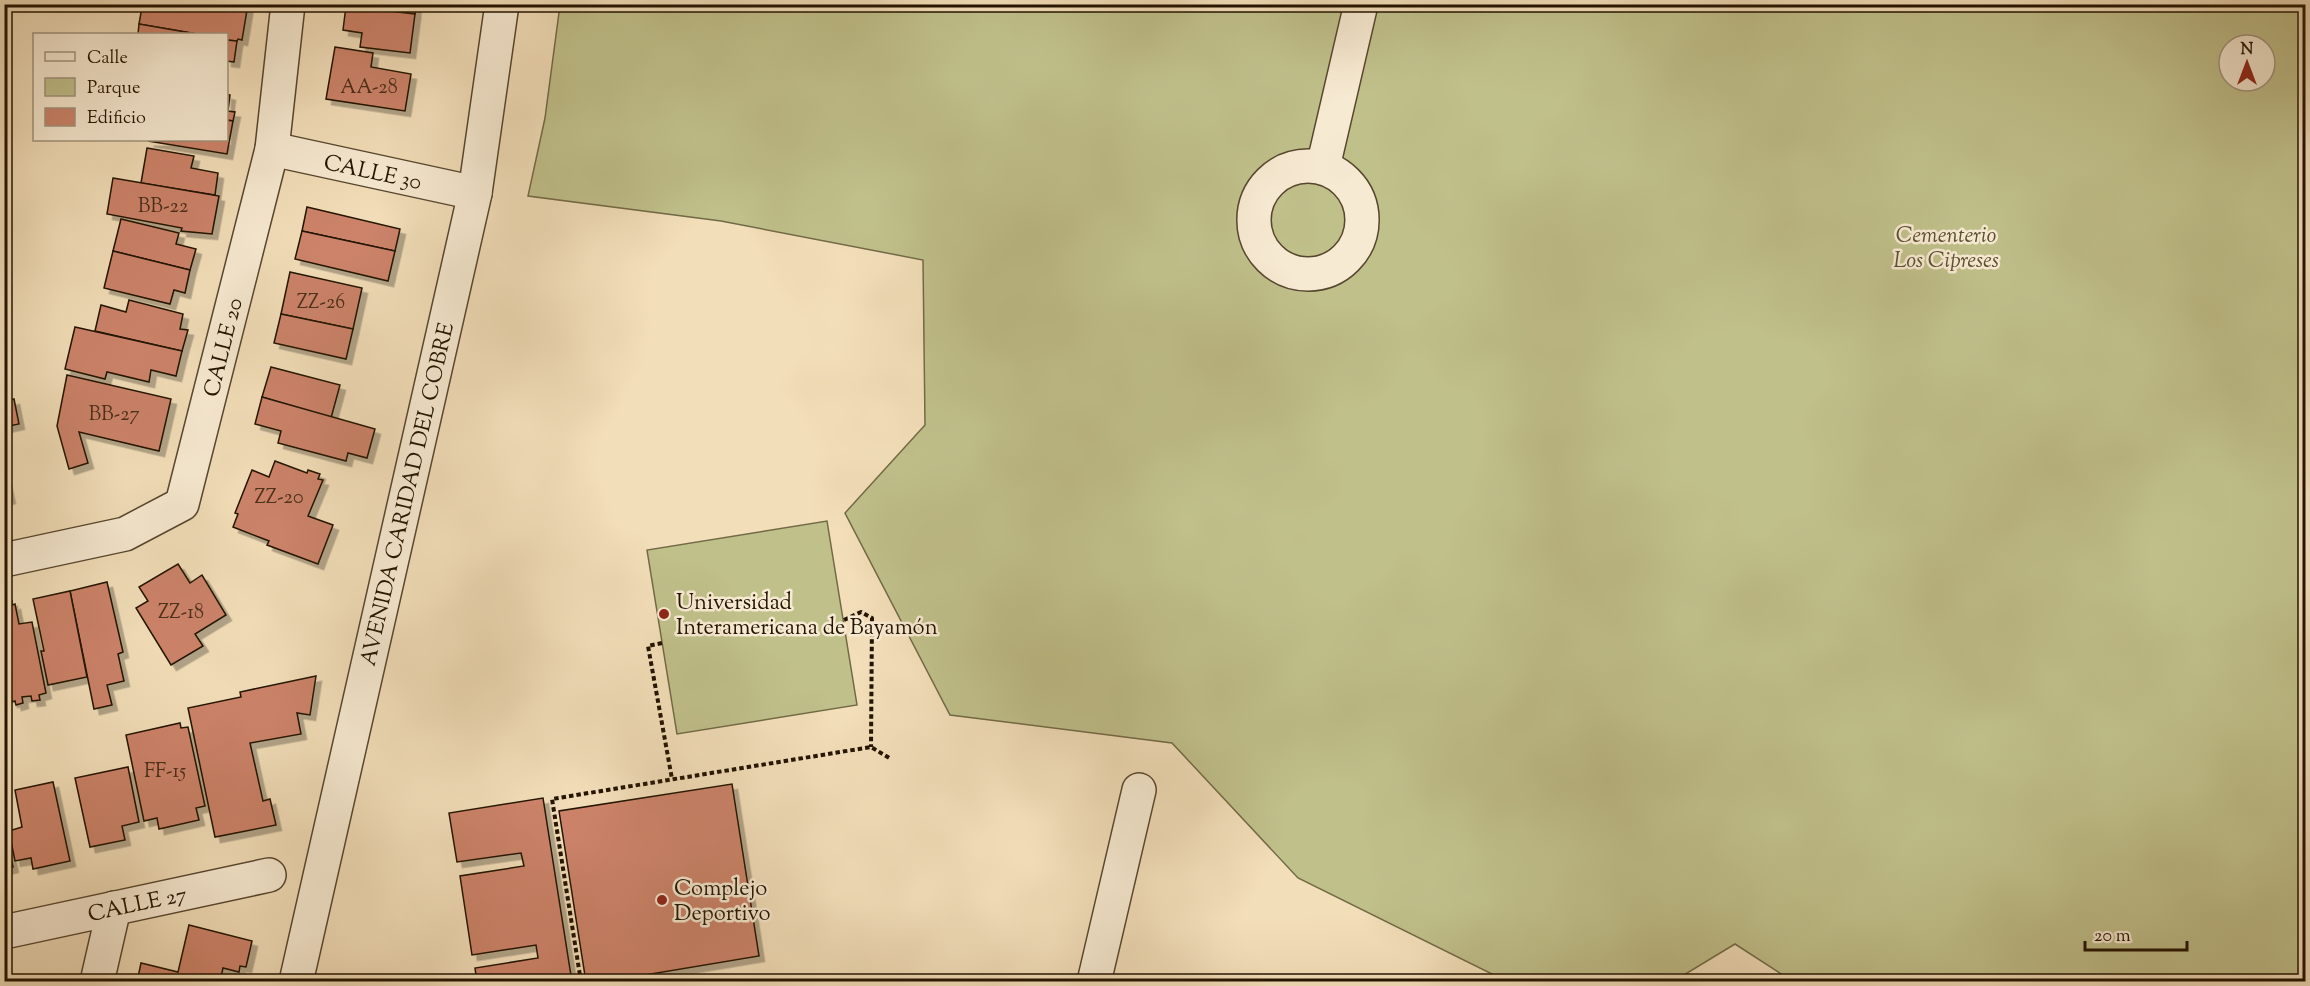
<svg xmlns="http://www.w3.org/2000/svg" width="2310" height="986" viewBox="0 0 2310 986" font-family="'Sorts Mill Goudy',serif">
<style>
.green{fill:#c0c08b;stroke:#726a46;stroke-width:1.5;fill-rule:evenodd}
.building{fill:#cc836b;stroke:#231300;stroke-width:1.5;filter:url(#shadow)}
.lines{fill:none;stroke-linecap:round;stroke-linejoin:round}
.minor-casing{stroke:#57462e;stroke-width:36}
.path{stroke:#231300;stroke-width:4;stroke-dasharray:4.5 3;stroke-linecap:butt}
.minor{stroke:#f7ead2;stroke-width:33}
.poi-dot{fill:#8f2418;stroke:#f7ead2;stroke-width:2}
.labels{text-anchor:middle;stroke-width:5;stroke-linejoin:round;paint-order:stroke}
.number-label{font-size:20px;fill:#4d2f1b}
.street-label{font-size:22px;fill:#231300;stroke:#f7ead2}
.park-label{font-size:22px;font-style:italic;fill:#5a5031;stroke:#f7ead2}
.poi-label{font-size:22px;fill:#231300;stroke:#f7ead2;text-anchor:start}
</style>
<defs>
<filter id="shadow"><feDropShadow dx="5.5" dy="5.5" stdDeviation="0" flood-color="#0004"/></filter>
</defs>
<rect width="100%" height="100%" fill="#f2deb9"/>
<filter id="stains"><feTurbulence type="fractalNoise" baseFrequency=".00333" numOctaves="4"/><feColorMatrix values="0 0 0 0 .2 0 0 0 0 .09 0 0 0 0 .02 0 0 0 .5 -.17"/></filter>
<radialGradient id="worn" r=".72"><stop offset=".6" stop-color="#630" stop-opacity="0"/><stop offset="1" stop-color="#630" stop-opacity=".3"/></radialGradient>
<!-- green -->
<g class="green">
<path d="M560,5H2305V981H1792L1735,944L1674,981H1506L1298,878L1172,743L950,715L845,513L925,425L923,260L721,221L528,196L545,118ZM2229,45H2265V81H2229Z"/>
<polygon points="827,521 857,705 677,734 647,550"/>
</g>
<!-- building -->
<g class="building">
<polygon points="136,4 248,4 242,40 238,39 237,41 226,40 226,34 197,34 139,24 142,7 136,6"/>
<polygon points="346,4 416,4 415,14 346,6"/>
<polygon points="346,6 415,14 410,53 360,47 362,33 343,30"/>
<polygon points="139,24 197,34 138,34"/>
<polygon points="226,40 237,41 234,62 226,61"/>
<polygon points="335,47 373,53 371,67 411,74 405,111 326,99"/>
<polygon points="226,94 230,95 228,111 235,112 233,121 226,120"/>
<polygon points="226,120 233,121 227,154 148,141 226,140"/>
<polygon points="147,148 194,156 191,168 218,173 215,195 141,183"/>
<polygon points="113,178 219,196 212,234 181,231 182,228 107,214"/>
<polygon points="307,207 400,229 395,251 302,231"/>
<polygon points="121,219 179,233 176,244 196,249 190,270 113,251"/>
<polygon points="302,231 395,251 388,281 295,259"/>
<polygon points="113,251 190,270 185,293 174,290 170,304 104,288"/>
<polygon points="290,272 362,288 353,329 281,314"/>
<polygon points="129,300 183,314 180,329 188,330 182,351 95,331 101,305 126,312"/>
<polygon points="281,314 353,329 346,359 274,343"/>
<polygon points="75,327 182,351 176,376 151,370 149,382 107,372 105,379 65,369"/>
<polygon points="271,367 340,385 331,418 262,397"/>
<polygon points="67,375 171,399 159,451 79,432 88,463 69,469 57,426"/>
<polygon points="4,393 7,401 14,399 19,424 4,427"/>
<polygon points="262,397 375,429 367,458 348,453 346,461 278,443 281,431 255,424"/>
<polygon points="275,461 307,473 308,470 320,474 318,479 323,480 308,516 333,525 318,564 267,545 269,541 233,527 238,514 235,513 252,470 269,477"/>
<polygon points="4,472 10,498 4,500"/>
<polygon points="178,564 190,583 202,575 226,615 195,634 203,646 171,665 136,608 148,601 139,587"/>
<polygon points="107,582 123,652 118,654 124,681 107,685 112,705 94,709 70,591"/>
<polygon points="70,591 87,677 48,685 41,651 44,651 33,599"/>
<polygon points="12,601 12,605 15,604 19,624 32,622 46,693 39,695 40,700 32,701 31,696 22,697 23,703 16,705 15,701 12,702 4,664 4,603"/>
<polygon points="316,676 310,715 297,713 301,734 250,743 263,801 270,799 276,825 215,837 188,708 241,697 240,692"/>
<polygon points="180,723 181,728 188,727 205,806 196,808 199,820 159,829 157,818 144,821 126,735"/>
<polygon points="128,767 139,822 122,826 125,840 90,847 75,778"/>
<polygon points="53,782 70,861 33,869 31,858 15,861 9,831 22,827 15,790"/>
<polygon points="732,784 759,956 603,982 586,982 559,811"/>
<polygon points="543,798 572,982 477,982 475,968 538,958 536,945 472,955 460,876 524,866 521,853 457,862 449,813"/>
<polygon points="4,829 13,867 4,869"/>
<polygon points="189,925 252,941 246,967 240,966 239,972 223,968 220,982 137,982 141,963 178,972"/>
<polygon points="9,972 11,982 4,982 4,973"/>
</g>
<g class="lines">
<!-- minor casing -->
<g class="minor-casing">
<g id="minor">
<polyline points="272,149 475,193"/>
<circle cx="1308" cy="220" r="54"/>
<polyline points="1323,167 1361,4"/>
<polyline points="4,560 125,534 182,504 272,149 288,4"/>
<polyline points="4,932 269,875"/>
<polyline points="97,982 114,908"/>
<polyline points="296,982 475,193 502,4"/>
<polyline points="1094,982 1139,790"/>
</g>
</g>
<!-- path -->
<g class="path">
<polyline points="844,620 861,612 872,618 871,747"/>
<polyline points="662,643 648,646 672,779"/>
<polyline points="581,982 552,799 871,747 891,759"/>
</g>
<!-- minor -->
<use href="#minor" class="minor"/>
</g>
<!-- markers -->
<g class="poi-dot">
<circle cx="664" cy="614" r="6"/>
<circle cx="662" cy="900" r="6"/>
</g>
<g class="labels">
<!-- number labels -->
<g class="number-label">
<text x="369" y="93">AA-28</text>
<text x="163" y="212">BB-22</text>
<text x="321" y="308">ZZ-26</text>
<text x="114" y="420">BB-27</text>
<text x="279" y="503">ZZ-20</text>
<text x="181" y="618">ZZ-18</text>
<text x="165" y="777">FF-15</text>
</g>
<!-- street labels -->
<g class="street-label">
<text transform="translate(373 171) rotate(12)" y="8">CALLE 30</text>
<text transform="translate(222 347) rotate(-76)" y="8">CALLE 20</text>
<text transform="translate(406 494) rotate(-77)" y="8">AVENIDA CARIDAD DEL COBRE</text>
<text transform="translate(137 903) rotate(-12)" y="8">CALLE 27</text>
</g>
<!-- park labels -->
<g class="park-label">
<text x="1946" y="242">Cementerio<tspan x="1946" dy="25">Los Cipreses</tspan></text>
</g>
<!-- poi labels -->
<g class="poi-label">
<text x="676" y="609">Universidad<tspan x="676" dy="25">Interamericana de Bayamón</tspan></text>
<text x="674" y="895">Complejo<tspan x="674" dy="25">Deportivo</tspan></text>
</g>
</g>
<!-- margin -->
<rect width="2310" height="986" fill="none" stroke="#f2deb9" stroke-width="24"/>
<rect x="6" y="6" width="2298" height="974" fill="none" stroke="#231300" stroke-width="3"/>
<rect x="12" y="12" width="2286" height="962" fill="none" stroke="#231300" stroke-width="1.5"/>
<!-- legend -->
<rect x="33" y="33" width="195" height="108" fill="#f7ead2" stroke="#a2947e" stroke-width="1.5"/>
<rect x="45" y="52" width="30" height="9" fill="#f7ead2" stroke="#a2947e" stroke-width="1.5"/>
<text x="87" y="63" font-size="18" fill="#231300">Calle</text>
<rect x="45" y="78" width="30" height="18" fill="#c0c08b" stroke="#a2947e" stroke-width="1.5"/>
<text x="87" y="93" font-size="18" fill="#231300">Parque</text>
<rect x="45" y="108" width="30" height="18" fill="#cc836b" stroke="#a2947e" stroke-width="1.5"/>
<text x="87" y="123" font-size="18" fill="#231300">Edificio</text>
<!-- north arrow -->
<g transform="translate(2247 63)"><circle r="28" fill="#f7ead2" stroke="#a2947e" stroke-width="1.5"/>
<path d="M0-4.5L10 22L0 15L-10 22Z" fill="#8f2418"/>
<text y="-9" font-size="16" font-weight="bold" text-anchor="middle" fill="#231300">N</text>
</g>
<!-- scale -->
<path d="M2085 941v9h102v-9" fill="none" stroke="#231300" stroke-width="3"/>
<text x="2094" y="941" font-size="18" fill="#231300" stroke="#f7ead2" stroke-width="4.5" paint-order="stroke">20 m</text>
<rect width="100%" height="100%" filter="url(#stains)"/>
<rect width="100%" height="100%" fill="url(#worn)"/>
</svg>
